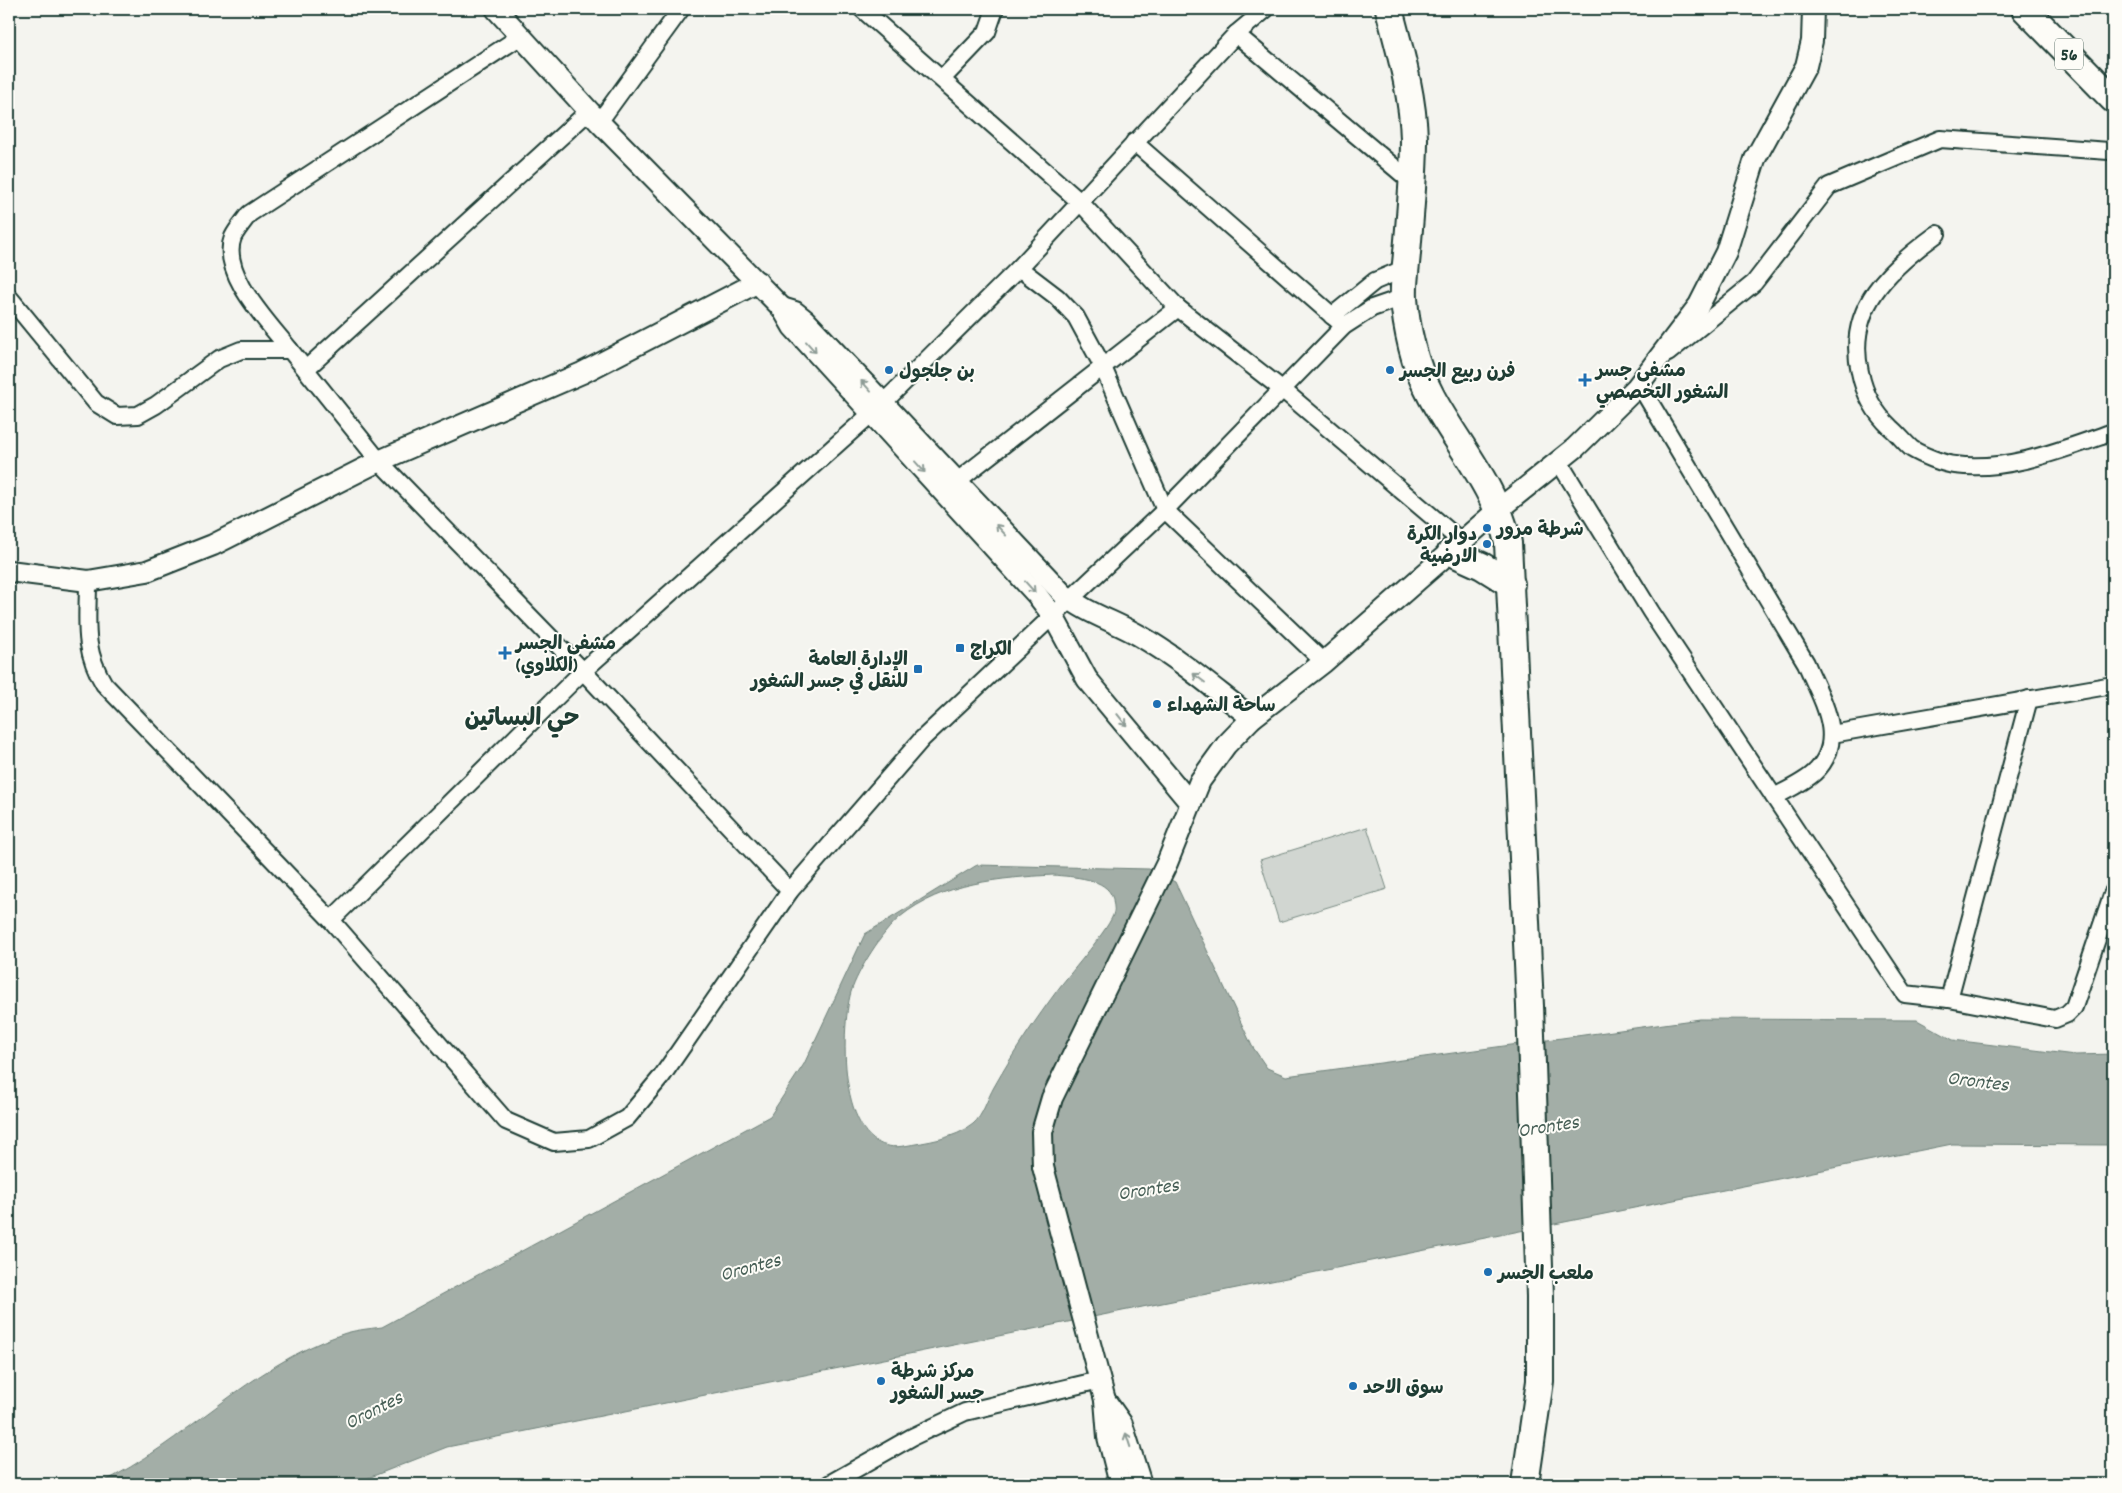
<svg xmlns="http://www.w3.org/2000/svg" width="2122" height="1493" viewBox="0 0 2122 1493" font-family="Dekko,'Playpen Sans Arabic',sans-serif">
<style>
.green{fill:#d1d6d1;stroke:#788a82}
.water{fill:#a3aea7;stroke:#6e8179;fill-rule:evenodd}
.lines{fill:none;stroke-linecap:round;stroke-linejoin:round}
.minor-casing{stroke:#1f3d34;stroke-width:20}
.tertiary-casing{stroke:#1f3d34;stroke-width:24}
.primary-casing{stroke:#1f3d34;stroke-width:30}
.minor{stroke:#fdfcf7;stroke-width:16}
.tertiary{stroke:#fdfcf7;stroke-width:20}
.primary{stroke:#fdfcf7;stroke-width:26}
.oneway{stroke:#8e9c96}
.poi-dot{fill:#1f6fb2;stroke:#fdfcf7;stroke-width:2}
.labels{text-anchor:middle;stroke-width:4;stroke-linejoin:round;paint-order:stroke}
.shield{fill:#fdfcf7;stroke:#62766e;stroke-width:1}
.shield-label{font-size:18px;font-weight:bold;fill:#1f3d34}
.poi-label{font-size:19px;font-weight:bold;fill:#1f3d34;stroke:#fdfcf7;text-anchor:start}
.water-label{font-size:20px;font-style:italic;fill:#475f56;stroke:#fdfcf7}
.district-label{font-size:24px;font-weight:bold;fill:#1f3d34;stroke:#fdfcf7}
</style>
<rect width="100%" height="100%" fill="#f4f4ef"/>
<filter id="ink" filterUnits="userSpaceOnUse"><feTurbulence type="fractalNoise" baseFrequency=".02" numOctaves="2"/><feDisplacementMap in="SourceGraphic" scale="10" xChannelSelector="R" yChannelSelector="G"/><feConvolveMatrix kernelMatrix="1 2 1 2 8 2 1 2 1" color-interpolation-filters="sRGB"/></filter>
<g filter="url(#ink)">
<!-- green -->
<polygon class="green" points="1367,827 1387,889 1279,922 1260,860"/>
<!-- water -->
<path class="water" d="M977,865L1149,869L1175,882L1252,1046L1267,1068L1286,1076L1700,1019L1917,1020L1953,1040L2075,1055L2113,1054V1145L1952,1144L447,1447L353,1484H99C185,1443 249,1366 340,1335C353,1330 368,1329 382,1327L770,1116L804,1064L865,934ZM1053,875C1072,877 1107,877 1113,899C1113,902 1115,909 1114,912C1111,927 1071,972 1059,988C1036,1019 1013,1053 994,1087C987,1099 983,1116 973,1124C955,1139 926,1142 904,1146C838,1158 840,1031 851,992C858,970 882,932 900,917C943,882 1001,878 1053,875Z"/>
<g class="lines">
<!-- minor casing -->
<g class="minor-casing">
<g id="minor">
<polyline points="862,9 1080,202 1178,308 1283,390 1462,542"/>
<polyline points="1236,34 1413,183"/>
<polyline points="943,78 987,32 995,9"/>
<polyline points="599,122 681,9"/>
<polyline points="1134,142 1344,326"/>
<path d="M1937,234C1890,268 1845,308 1860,372C1864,393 1875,413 1891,428C1898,434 1905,443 1912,449C1922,455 1943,464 1955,465C2008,472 2064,449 2113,432"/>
<polyline points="1019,268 1057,297 1076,317 1102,365 1165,510 1324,662"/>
<polyline points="9,297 96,403 117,416 138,415 156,405 219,359 241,350 290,350 379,461 583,671 790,891"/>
<polyline points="1332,316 1375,281 1406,268"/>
<path d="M290,350C269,323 219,273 233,237C237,229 244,221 249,214L521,36"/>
<polyline points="1668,353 1754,283 1829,186 1940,139 2109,151"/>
<polyline points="306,369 589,111"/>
<path d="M1639,384L1806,663C1821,699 1849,740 1814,773C1803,783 1787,790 1774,797"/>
<polyline points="1559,462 1651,612 1905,994 1949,999 2055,1019 2067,1014 2074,1007 2113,892"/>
<polyline points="956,482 1178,308"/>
<path d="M88,581C88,622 82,648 104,684L331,920L506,1121L554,1142L589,1139L627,1118L662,1076L790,891L922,739L1165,510L1344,326L1372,308L1404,297"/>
<polyline points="1832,734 2113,685"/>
<polyline points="331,920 583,671 882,404 1019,268 1236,34 1266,9"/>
<polyline points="1949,999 2029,699"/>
<polyline points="829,1484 912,1437 965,1412 1100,1380"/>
</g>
</g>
<!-- tertiary casing -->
<g class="tertiary-casing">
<g id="tertiary">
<polyline points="496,9 599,122 782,308 793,327 1037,595 1053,616 1087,679 1191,804"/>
<path d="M782,308L795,312L805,320L1063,594C1086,613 1114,621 1140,636C1180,659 1215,690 1252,718"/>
<polyline points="9,571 88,581 147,571 213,545 379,461 582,373 758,282"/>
<polyline points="1105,1400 1122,1424 1141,1484"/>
<polyline points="1120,1484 1108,1437 1105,1400 1043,1167 1042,1132 1052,1098 1167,863 1200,781 1226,745 1252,718 1324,662 1499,509 1575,448 1636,388 1699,305 1726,252 1755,159 1806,66 1812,41 1813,9"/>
</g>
</g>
<!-- primary casing -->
<g class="primary-casing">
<g id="primary">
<path d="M1389,9C1400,51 1413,95 1414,139C1414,177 1410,215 1407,253C1406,267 1403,283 1404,298C1405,314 1408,331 1412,347C1429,419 1493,470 1508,543L1530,1006L1540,1296V1381L1525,1484"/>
<polyline points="2025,9 2113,99"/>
<polyline points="1451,552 1482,566 1511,584"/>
</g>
</g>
<!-- minor -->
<use href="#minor" class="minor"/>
<!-- tertiary -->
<use href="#tertiary" class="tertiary"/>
<!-- primary -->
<use href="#primary" class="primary"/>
</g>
<!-- one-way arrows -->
<defs><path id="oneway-shaft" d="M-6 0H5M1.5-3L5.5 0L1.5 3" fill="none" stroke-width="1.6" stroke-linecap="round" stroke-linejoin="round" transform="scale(1.25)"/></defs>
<g class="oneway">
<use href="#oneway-shaft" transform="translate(811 347) rotate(48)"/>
<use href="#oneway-shaft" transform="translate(866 386) rotate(-132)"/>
<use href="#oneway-shaft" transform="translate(920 467) rotate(48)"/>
<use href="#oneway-shaft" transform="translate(1001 530) rotate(-133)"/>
<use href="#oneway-shaft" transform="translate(1030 587) rotate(48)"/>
<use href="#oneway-shaft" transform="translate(1199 678) rotate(-143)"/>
<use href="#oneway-shaft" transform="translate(1122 720) rotate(51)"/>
<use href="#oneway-shaft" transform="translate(1128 1440) rotate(-108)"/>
</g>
</g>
<!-- markers -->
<g class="poi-dot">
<circle cx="889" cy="370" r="5"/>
<circle cx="1390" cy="370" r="5"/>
<path d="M1582.5 372.5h5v5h5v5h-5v5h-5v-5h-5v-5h5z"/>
<circle cx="1487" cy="528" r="5"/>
<circle cx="1487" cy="544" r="5"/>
<rect x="955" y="643" width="10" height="10" rx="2.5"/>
<path d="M502.5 645.5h5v5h5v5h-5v5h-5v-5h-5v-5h5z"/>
<rect x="913" y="664" width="10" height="10" rx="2.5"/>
<circle cx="1157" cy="704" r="5"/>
<circle cx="1488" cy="1272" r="5"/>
<circle cx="881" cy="1381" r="5"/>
<circle cx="1353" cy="1386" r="5"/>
</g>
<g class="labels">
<!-- shield labels -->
<rect class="shield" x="2055" y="38.5" width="28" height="31" rx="4"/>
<g class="shield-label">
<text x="2069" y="60">56</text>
</g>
<!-- poi labels -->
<g class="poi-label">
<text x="1596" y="376">مشفى جسر<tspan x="1596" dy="22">الشغور التخصصي</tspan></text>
<text x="899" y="377">بن جلجول</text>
<text x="1400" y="377">فرن ربيع الجسر</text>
<text x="1497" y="535">شرطة مرور</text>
<text x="1477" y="540" text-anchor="end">دوار الكرة<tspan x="1477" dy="22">الارضية</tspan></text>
<text x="516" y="649">مشفى الجسر<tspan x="516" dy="22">(الكلاوي)</tspan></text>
<text x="970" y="655">الكراج</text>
<text x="908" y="665" text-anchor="end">الإدارة العامة<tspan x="908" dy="22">للنقل في جسر الشغور</tspan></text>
<text x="1167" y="711">ساحة الشهداء</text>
<text x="1498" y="1279">ملعب الجسر</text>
<text x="891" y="1377">مركز شرطة<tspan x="891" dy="22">جسر الشغور</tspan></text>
<text x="1363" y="1393">سوق الاحد</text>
</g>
<!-- water labels -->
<g class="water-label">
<text transform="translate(1978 1080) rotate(7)" y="7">Orontes</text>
<text transform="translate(1548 1125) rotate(-9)" y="7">Orontes</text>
<text transform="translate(1148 1188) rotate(-9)" y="7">Orontes</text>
<text transform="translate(750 1266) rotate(-15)" y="7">Orontes</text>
<text transform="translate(373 1409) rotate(-27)" y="7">Orontes</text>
</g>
<!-- district labels -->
<g class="district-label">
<text x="522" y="725">حي البساتين</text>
</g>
</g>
<!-- margin -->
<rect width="2122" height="1493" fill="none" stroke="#fdfcf7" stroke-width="30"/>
<rect x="15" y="15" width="2092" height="1463" fill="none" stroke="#1f3d34" stroke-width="2" filter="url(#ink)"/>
</svg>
